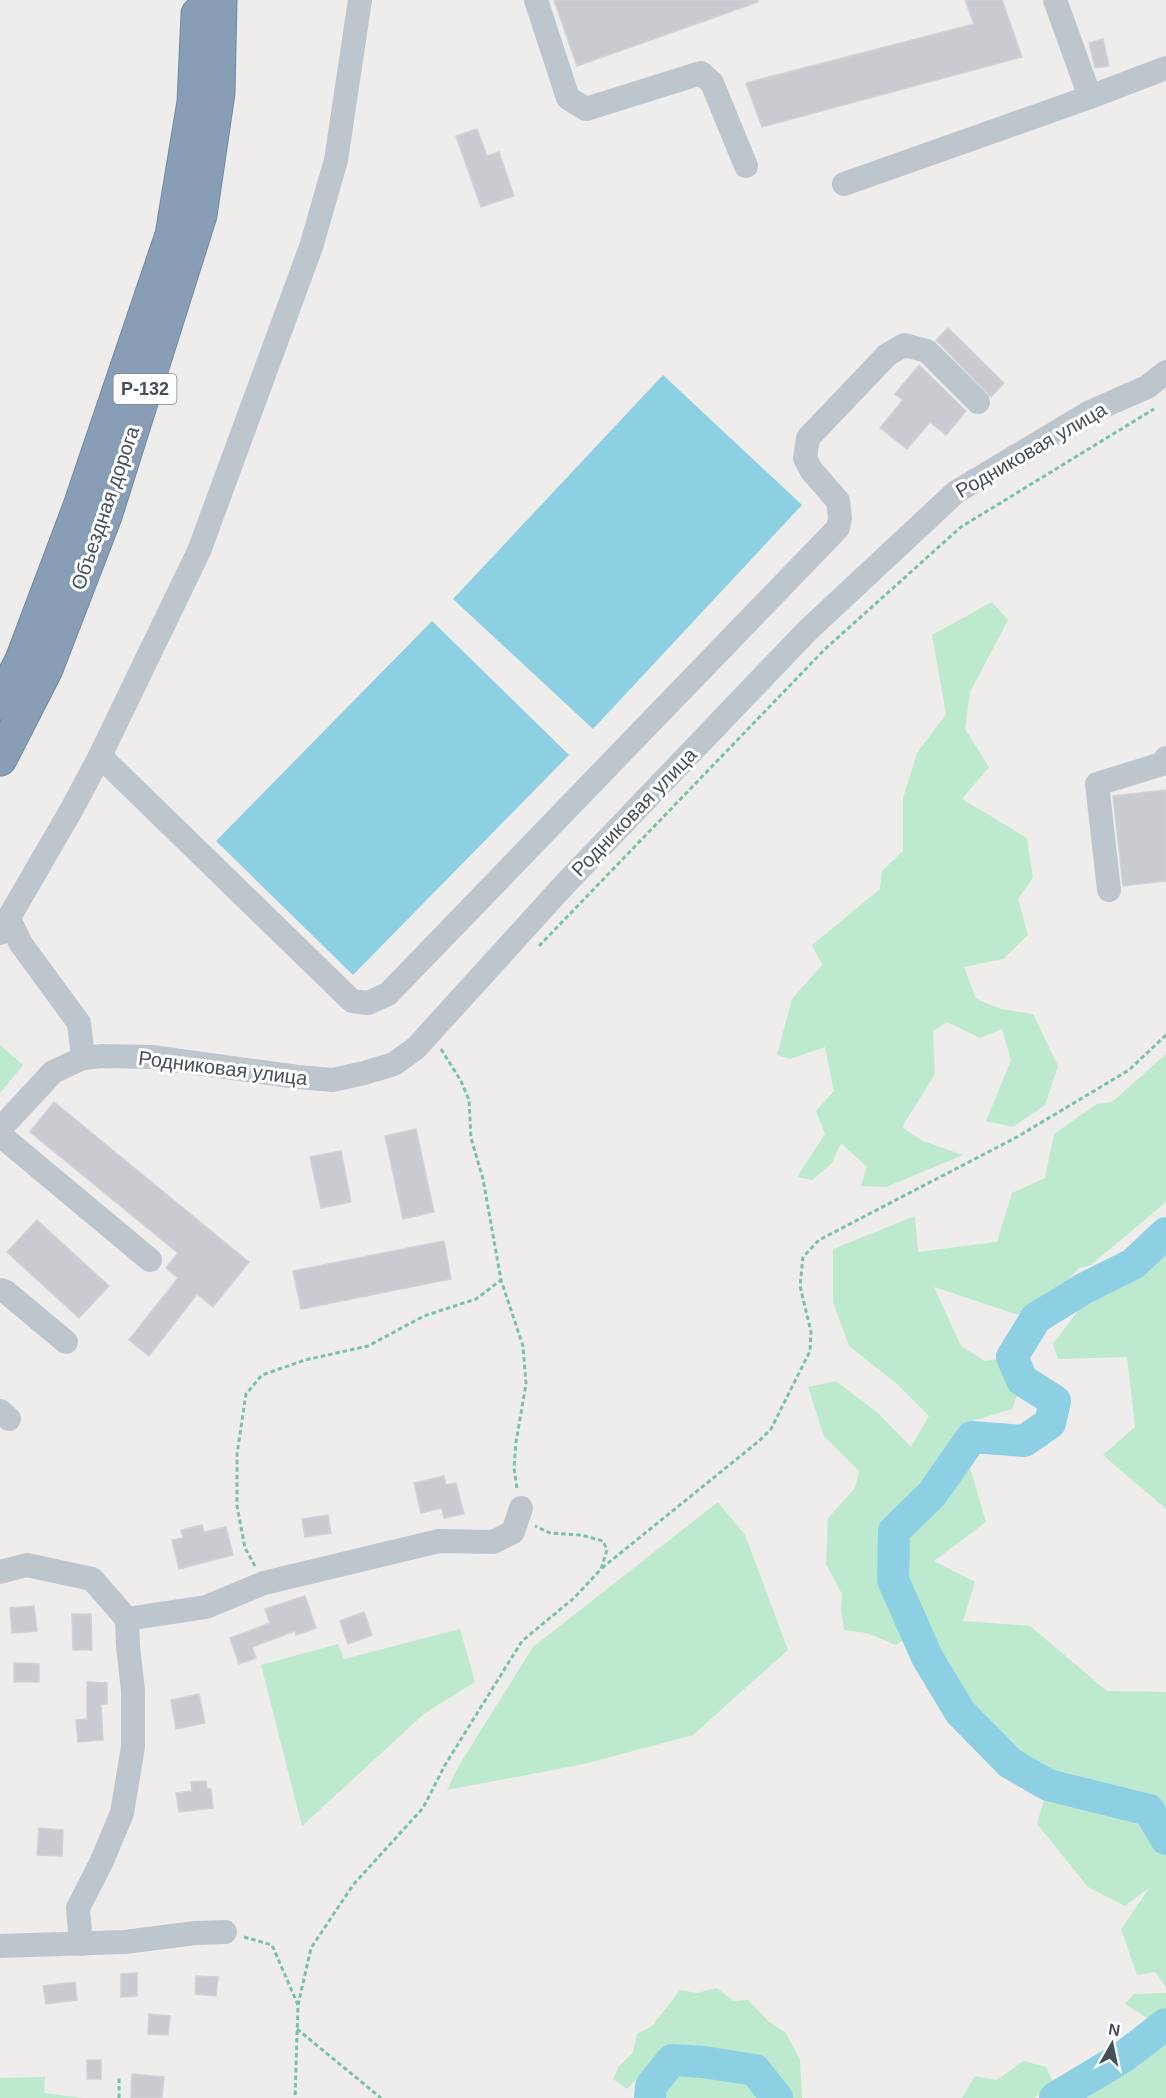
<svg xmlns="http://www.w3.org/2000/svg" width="1166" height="2098" viewBox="0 0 1166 2098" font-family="Arial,sans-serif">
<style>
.green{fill:#bde9cf}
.water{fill:#8ed0e3}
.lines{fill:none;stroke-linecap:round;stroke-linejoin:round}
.river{stroke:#8ed0e3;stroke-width:32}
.building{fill:#cacbd1;stroke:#d1d2d7;stroke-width:1.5}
.highway-casing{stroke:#7389a3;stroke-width:35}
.path{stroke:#79c4a0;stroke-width:3;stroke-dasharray:4.5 3;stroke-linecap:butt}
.minor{stroke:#bec6cd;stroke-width:24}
.highway{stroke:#889eb7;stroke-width:33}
.labels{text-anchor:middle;stroke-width:6;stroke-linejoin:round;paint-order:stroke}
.shield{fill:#fff;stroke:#7e848a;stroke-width:1.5}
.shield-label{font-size:18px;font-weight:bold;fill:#464f58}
.street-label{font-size:20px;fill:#464f58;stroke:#fff}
</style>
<rect width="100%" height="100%" fill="#efecec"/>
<!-- green -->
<g class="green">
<polygon points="992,602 1008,620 970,692 965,729 989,767 962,799 1027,838 1033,878 1018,899 1028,935 1003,959 964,967 976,999 1001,1009 1033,1014 1058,1066 1045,1105 1013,1127 986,1121 1011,1060 1002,1029 980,1038 947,1022 933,1031 935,1074 902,1127 923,1141 963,1155 886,1187 861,1186 867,1167 841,1143 832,1163 812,1180 797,1177 825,1134 816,1111 834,1091 825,1047 790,1059 777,1055 792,999 822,965 812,945 880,889 882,871 903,851 903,798 917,753 946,714 932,635"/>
<polygon points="0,1045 23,1065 0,1093"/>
<polygon points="1166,1054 1166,1202 1091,1265 1079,1268 1033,1315 1015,1314 934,1287 961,1346 985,1361 1004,1358 1016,1360 1024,1377 1012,1409 969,1422 892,1517 883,1594 906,1638 896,1645 867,1633 844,1630 841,1609 842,1594 826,1564 828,1518 855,1488 859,1471 824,1436 808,1387 836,1381 879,1414 911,1447 929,1416 897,1384 849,1346 833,1302 833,1249 915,1216 918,1252 997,1242 1012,1193 1045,1178 1054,1134 1097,1104 1112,1102"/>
<polygon points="1166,1250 1166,1509 1103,1455 1135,1427 1127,1357 1058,1359 1053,1344 1086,1300 1122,1284"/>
<polygon points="970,1468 986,1522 934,1561 975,1582 963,1621 1030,1626 1107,1691 1166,1692 1166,1823 1155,1803 1008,1768 969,1711 904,1588 901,1534 935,1508"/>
<polygon points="718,1502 745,1535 788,1650 693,1735 584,1764 447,1790 458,1767 533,1647"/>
<polygon points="460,1629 475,1682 425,1713 302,1826 261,1665 338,1644 344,1659"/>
<polygon points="1047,1789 1135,1814 1158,1834 1166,1853 1166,1987 1155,1972 1137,1975 1121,1929 1150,1887 1125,1906 1088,1887 1037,1824"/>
<polygon points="717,1988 733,2001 748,2000 769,2022 786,2033 800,2060 802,2098 791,2098 758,2063 672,2050 658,2056 627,2089 613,2079 619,2066 633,2052 637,2034 652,2026 680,1990 697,1993"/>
<polygon points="1166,1993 1166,2014 1155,2023 1125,2004 1134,1994"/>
<polygon points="1166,2038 1166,2098 1074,2098"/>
<polygon points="1023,2061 1046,2067 1054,2084 1034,2098 962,2098 975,2076 997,2080"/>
<path d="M674,2068C713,2070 735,2067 764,2098H656L657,2090Z"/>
<polygon points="45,2077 44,2093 83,2098 0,2098 0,2078"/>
</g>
<!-- water -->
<g class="water">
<polygon points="663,375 802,505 593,729 453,599"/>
<polygon points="432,621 569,755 353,975 216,841"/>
</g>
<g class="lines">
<!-- river -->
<g class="river">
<polyline points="1166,1233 1133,1264 1083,1289 1036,1318 1012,1357 1022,1380 1055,1401 1050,1423 1024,1441 972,1437 932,1494 894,1531 893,1580 927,1657 960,1712 1010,1763 1048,1785 1149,1810 1166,1839"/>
<polyline points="650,2098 651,2086 672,2060 703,2062 755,2070 777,2098"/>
<polyline points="1055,2098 1123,2057 1166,2024"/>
</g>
</g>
<!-- building -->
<g class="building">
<polygon points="554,0 758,0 758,2 577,66"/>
<polygon points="965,0 1002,0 1022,57 762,127 746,83 974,24"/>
<polygon points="1103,39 1109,66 1095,68 1089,43"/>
<polygon points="477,129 487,156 499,152 514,196 481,207 456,136"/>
<polygon points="948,328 1004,383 991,397 936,340"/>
<polygon points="919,365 966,411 946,435 930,422 907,449 880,428 903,400 895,394"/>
<polygon points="1166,790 1166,881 1123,886 1113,796"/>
<polygon points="54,1102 249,1262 213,1307 197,1294 149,1356 129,1340 178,1278 166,1268 178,1253 30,1132"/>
<polygon points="416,1129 434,1212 403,1219 385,1136"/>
<polygon points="341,1151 351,1202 321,1208 310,1157"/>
<polygon points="37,1220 109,1286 79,1318 7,1252"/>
<polygon points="444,1241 451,1279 301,1309 293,1271"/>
<polygon points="444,1476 446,1485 456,1483 464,1514 444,1518 442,1508 421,1513 414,1483"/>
<polygon points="328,1515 331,1533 305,1537 302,1519"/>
<polygon points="202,1525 204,1532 226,1527 233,1555 179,1569 172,1540 183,1538 181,1530"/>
<polygon points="305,1596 316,1628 296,1635 295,1631 252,1647 256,1658 239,1664 230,1638 270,1623 265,1609"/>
<polygon points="34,1606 37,1631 12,1633 10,1608"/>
<polygon points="364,1612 372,1635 348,1644 340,1621"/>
<polygon points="72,1614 91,1614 92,1650 73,1650"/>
<polygon points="14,1663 39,1664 39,1682 14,1682"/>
<polygon points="87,1682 107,1683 107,1704 101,1704 103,1740 78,1742 76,1720 87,1719"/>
<polygon points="199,1694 205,1723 176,1729 171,1700"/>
<polygon points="206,1781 207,1789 211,1789 213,1808 179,1812 176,1793 192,1791 191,1782"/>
<polygon points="39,1828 63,1830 62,1856 37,1855"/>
<polygon points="137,1973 137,1996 121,1997 121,1974"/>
<polygon points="196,1976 218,1977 216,1996 195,1994"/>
<polygon points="75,1982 77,2000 46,2004 43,1986"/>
<polygon points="149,2014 170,2016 168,2035 148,2034"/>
<rect x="87" y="2060" width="14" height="19"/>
<polygon points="132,2074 164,2077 162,2098 131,2098"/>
</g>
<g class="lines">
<!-- highway casing -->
<g class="highway-casing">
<g id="highway">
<polyline points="0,703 22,660 79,509 172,235 194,102 198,14"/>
<polyline points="0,759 46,669 105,516 200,215 218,93 220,0"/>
</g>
</g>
<!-- path -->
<g class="path">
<polyline points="539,946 825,649 961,527 1154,409"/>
<polyline points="441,1049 461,1081 469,1100 471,1138 483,1179 501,1280 523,1346 526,1384 516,1442 514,1468 517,1489"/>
<polyline points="255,1566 245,1548 237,1506 237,1454 246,1394 262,1375 305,1360 368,1346 424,1316 476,1299 501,1280"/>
<polyline points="602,1568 759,1441 771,1429 810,1351 811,1332 800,1286 803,1257 819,1240 1017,1137 1129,1070 1166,1035"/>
<polyline points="244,1937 272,1945 298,2005 295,2098"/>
<polyline points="298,2005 311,1948 353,1885 423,1808 445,1765 522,1641 574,1598 601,1569 607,1550 603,1541 581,1535 550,1533 535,1526"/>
<polyline points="297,2029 381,2098"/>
<polyline points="119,2098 119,2077"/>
</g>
<!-- minor -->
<g class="minor">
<polyline points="536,0 568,98 586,109 701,73 712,83 746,166"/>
<polyline points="1090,97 1166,68"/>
<polyline points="844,184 1090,97 1055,0"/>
<polyline points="100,756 352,1001 368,1003 388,994 838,528 840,518 838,501 811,470 805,458 808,438 887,355 904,345 927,351 978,402"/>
<polyline points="1109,890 1097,784 1162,764 1166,758"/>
<polyline points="9,919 21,944 79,1023 83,1058"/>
<polyline points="0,933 73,807 100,756 199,551 311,247 336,160 360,0"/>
<polyline points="0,1129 53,1072 83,1058 102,1056 152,1057 298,1077 333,1080 364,1073 394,1064 416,1048 565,884 807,631 956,492 1090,412 1147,387 1166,372"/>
<polyline points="0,1135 150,1260"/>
<polyline points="0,1290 6,1292 66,1342"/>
<polyline points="0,1411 9,1419"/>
<polyline points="0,1572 27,1565 92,1579 127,1619 206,1607 264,1583 439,1541 493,1542 513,1532 521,1508"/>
<polyline points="81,1944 78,1908 101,1863 122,1813 133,1747 133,1691 128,1646 127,1619"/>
<polyline points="0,1946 125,1942 195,1933 225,1932"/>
</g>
<!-- highway -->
<use href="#highway" class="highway"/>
</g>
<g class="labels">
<!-- shield labels -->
<rect class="shield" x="113.5" y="374" width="63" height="30" rx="4.5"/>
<g class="shield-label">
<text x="145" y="395">Р-132</text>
</g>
<!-- street labels -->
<g class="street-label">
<text transform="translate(1031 450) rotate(-30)" y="7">Родниковая улица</text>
<text transform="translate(105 508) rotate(-71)" y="7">Объездная дорога</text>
<text transform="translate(634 812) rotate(-46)" y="7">Родниковая улица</text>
<text transform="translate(223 1068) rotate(7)" y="7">Родниковая улица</text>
</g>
</g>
<!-- north arrow -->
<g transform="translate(1112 2044) rotate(9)" stroke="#ffffff" stroke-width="4.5" paint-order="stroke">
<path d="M0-4.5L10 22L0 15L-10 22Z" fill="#464f58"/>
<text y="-9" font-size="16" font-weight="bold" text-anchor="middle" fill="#464f58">N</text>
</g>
</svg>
